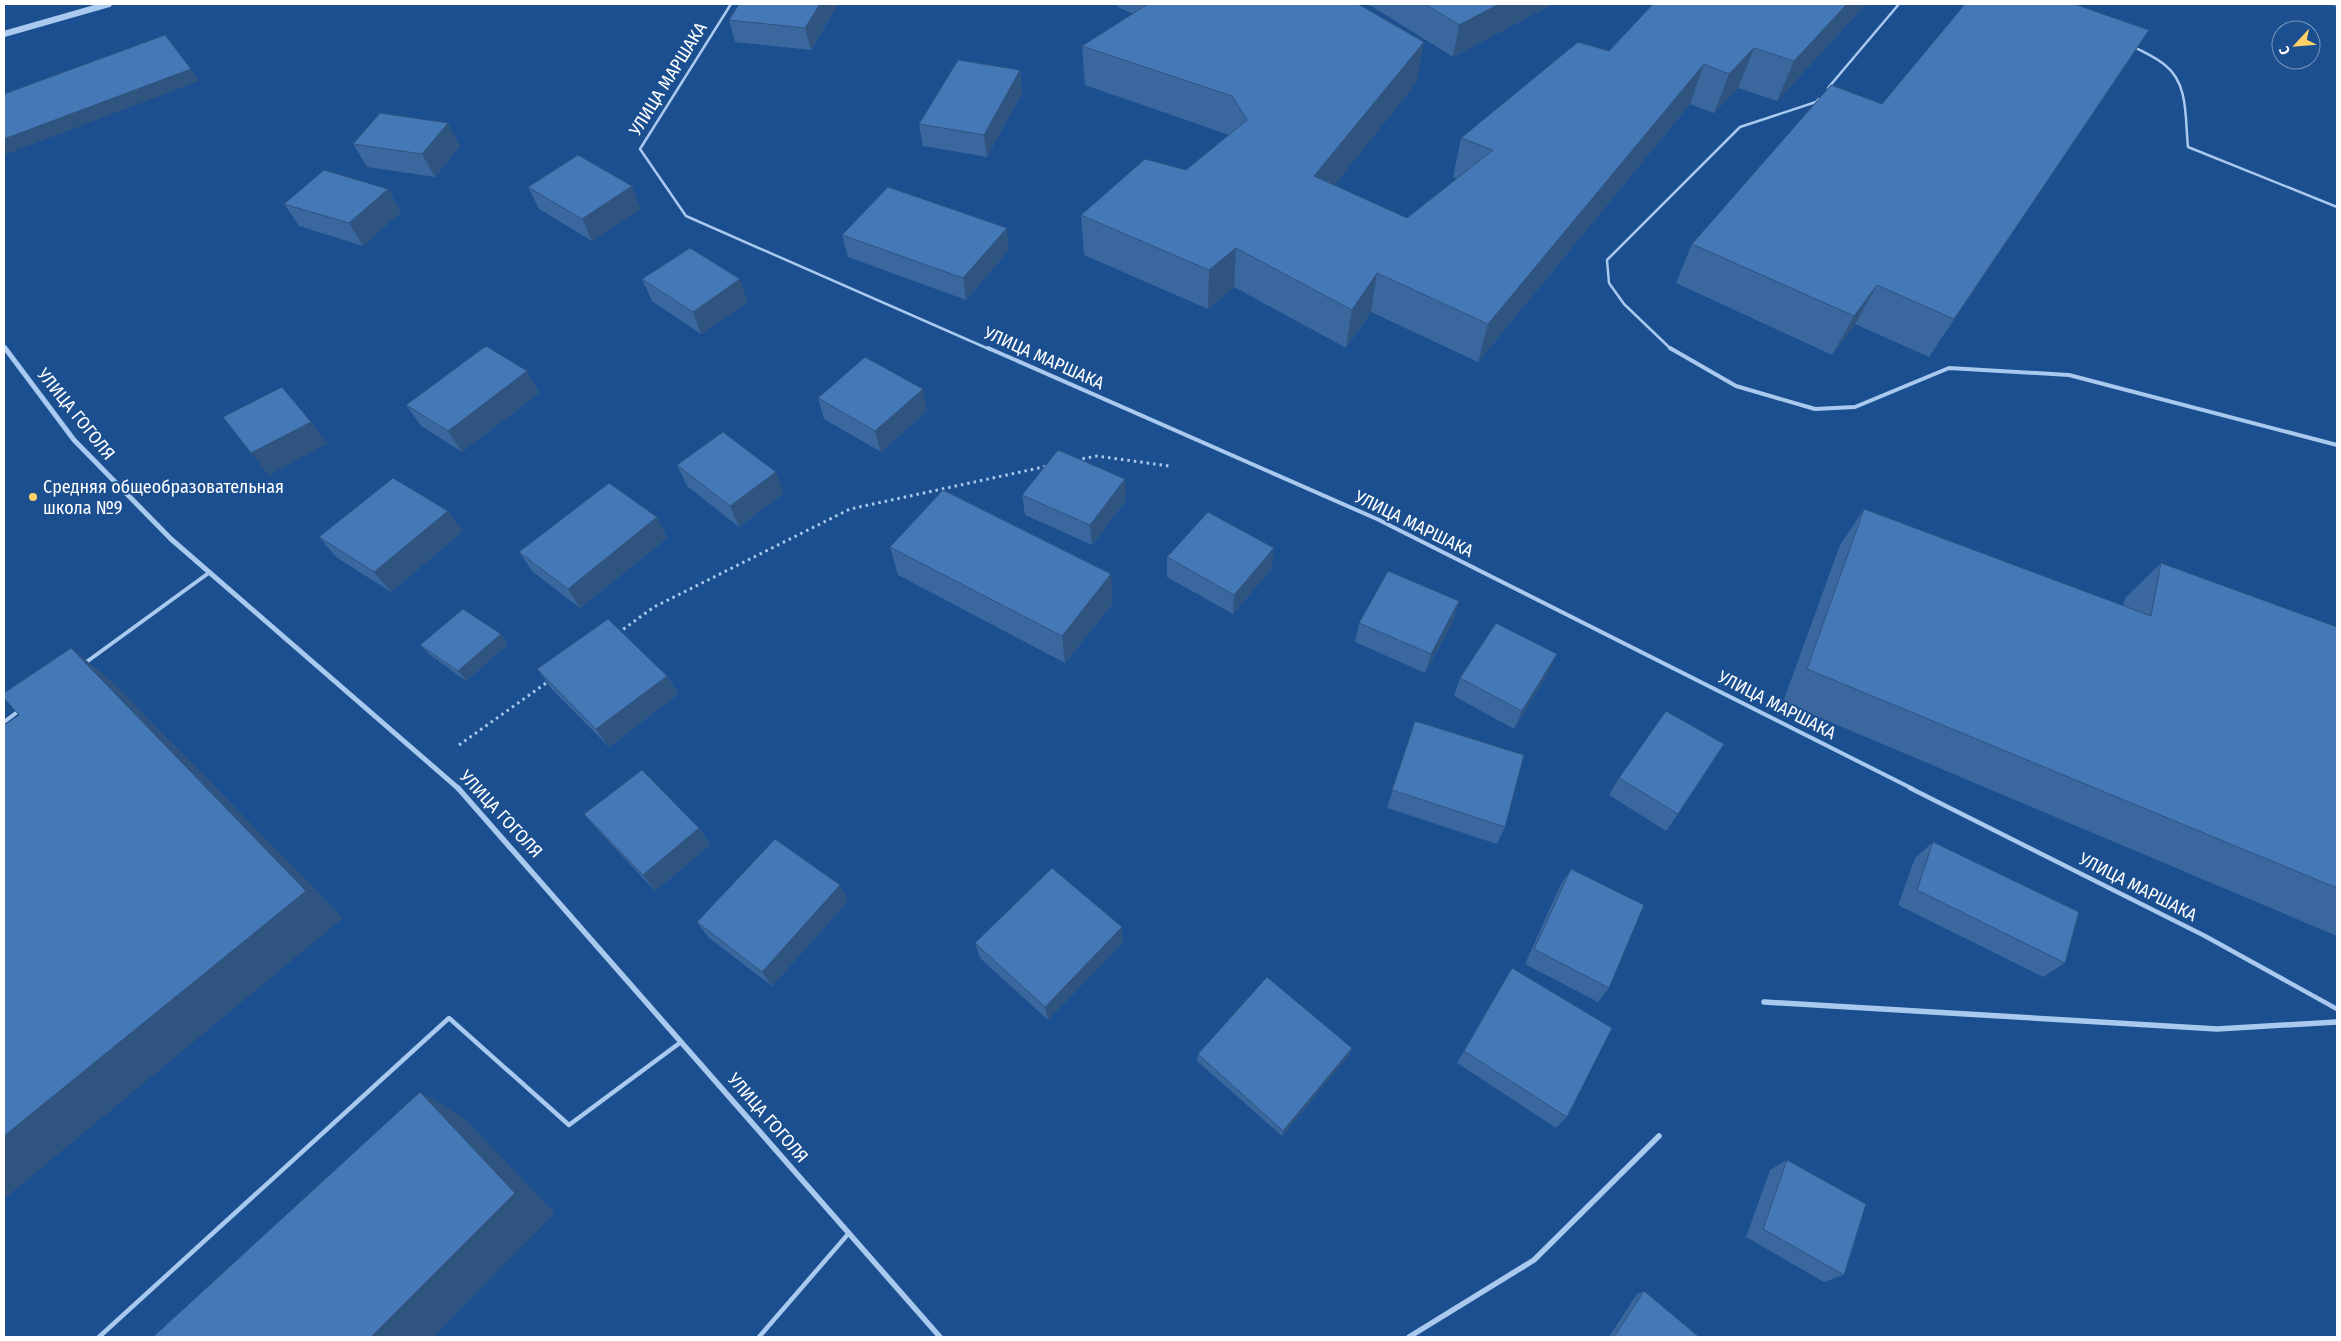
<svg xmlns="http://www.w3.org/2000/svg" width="2341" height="1341" viewBox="0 0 2341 1341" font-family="'Fira Sans Condensed',sans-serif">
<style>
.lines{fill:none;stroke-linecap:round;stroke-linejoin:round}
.path{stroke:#a9c9ee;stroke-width:3;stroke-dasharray:2.5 4;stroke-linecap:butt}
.service-far2{stroke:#a9c9ee;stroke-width:2.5}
.service-far1{stroke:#a9c9ee;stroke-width:4}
.service{stroke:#a9c9ee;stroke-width:4.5}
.minor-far2{stroke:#a9c9ee;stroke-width:4}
.minor-far1{stroke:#a9c9ee;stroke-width:5}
.minor{stroke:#a9c9ee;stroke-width:5.5}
.tertiary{stroke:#a9c9ee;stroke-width:6}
.wall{fill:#3a679d}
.shaded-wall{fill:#305480}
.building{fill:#4478b7;stroke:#305480}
.poi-dot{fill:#ffd166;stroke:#1b4f8f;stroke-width:2}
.labels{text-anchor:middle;stroke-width:4;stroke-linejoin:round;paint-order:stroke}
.street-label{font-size:18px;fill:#fff;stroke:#1b4f8f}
.poi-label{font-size:18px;fill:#fff;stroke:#1b4f8f;text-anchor:start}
</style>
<rect width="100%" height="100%" fill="#1b4f8f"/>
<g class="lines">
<!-- path -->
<g class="path">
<polyline points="1076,460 1097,456 1169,466"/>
<polyline points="618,633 654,607 850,509 1048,466"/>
<polyline points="459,745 549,681"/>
</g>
<!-- service-far2 -->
<g class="service-far2">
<polyline points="731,4 640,149 686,216 991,350"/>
<path d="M2132,46C2143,52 2156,57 2166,66C2189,84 2185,121 2188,147L2337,207"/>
<polyline points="1828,88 1899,4"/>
<polyline points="1672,350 1624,304 1609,283 1607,260 1740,127 1816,102 1819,99"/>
</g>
<!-- service-far1 -->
<g class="service-far1">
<polyline points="988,348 1377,519 1913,789"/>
<polyline points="1670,348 1736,386 1815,409 1855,407 1949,368 2069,375 2337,445"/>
<polyline points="85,663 210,572"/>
<polyline points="4,722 20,710"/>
</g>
<!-- service -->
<g class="service">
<polyline points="1910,788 2205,936 2337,1009"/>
<polyline points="99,1337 449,1018 569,1125 681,1042"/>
<polyline points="759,1337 849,1233"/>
</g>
<!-- minor-far2 -->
<polyline class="minor-far2" points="4,347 6,350"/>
<!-- minor-far1 -->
<polyline class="minor-far1" points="5,348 74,440 171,539 459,789"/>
<!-- minor -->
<g class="minor">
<polyline points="458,788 940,1337"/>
<polyline points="1764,1002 2217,1029 2337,1022"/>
<polyline points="1409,1337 1534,1260 1659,1136"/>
</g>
<!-- tertiary -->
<polyline class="tertiary" points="4,34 109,4"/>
</g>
<!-- wall -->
<g class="wall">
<polygon points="838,4 811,50 735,42 729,20"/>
<polygon points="1118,4 1358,4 1417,82 1334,185 1407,218 1457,179 1453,177 1461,138 1609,51 1866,4 1777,101 1738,88 1714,113 1690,104 1478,362 1371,312 1346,348 1234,287 1208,309 1084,255 1081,215 1186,170 1229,135 1085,85 1082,46 1133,14 1118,7"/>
<polygon points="1368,4 1553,4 1453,57"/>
<polygon points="2330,4 2337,4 2337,8"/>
<polygon points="2123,69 1929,357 1855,324 1832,355 1676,283 1692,244 1882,104"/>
<polygon points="1020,70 1022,93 987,157 923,146 919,124"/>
<polygon points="353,144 460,146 435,177 367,167"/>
<polygon points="528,187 641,209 592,241 539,209"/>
<polygon points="388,189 401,212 363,246 299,226 284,204"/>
<polygon points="842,235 1009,250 966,300 848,257"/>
<polygon points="642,279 748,302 701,334 652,301"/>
<polygon points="527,371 539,393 462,452 421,426 406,405"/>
<polygon points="818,398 927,411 881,452 824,419"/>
<polygon points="677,465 784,493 739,527 687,486"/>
<polygon points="1022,495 1126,500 1092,545 1025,515"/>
<polygon points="1864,509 2123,606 2125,598 2161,563 2337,627 2337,936 1783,702 1840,545"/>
<polygon points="657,517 667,538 580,608 533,572 519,552"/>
<polygon points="463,531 391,592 336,557 319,537"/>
<polygon points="890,547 1113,603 1065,663 898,575"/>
<polygon points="1167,557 1272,568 1233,614 1167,577"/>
<polygon points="1459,601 1453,621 1425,673 1355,642 1359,623"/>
<polygon points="501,634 508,644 466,681 429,654 420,645"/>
<polygon points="537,669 667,676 678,694 609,747 551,688"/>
<polygon points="1548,673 1514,729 1454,696 1460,678"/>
<polygon points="1415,721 1505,827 1497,844 1387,808"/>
<polygon points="1619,778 1678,814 1666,831 1609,795"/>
<polygon points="584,814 699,828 710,845 655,891 598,830"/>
<polygon points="1933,842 2065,963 2043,977 1898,905 1915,858"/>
<polygon points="1571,869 1609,988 1598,1002 1525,964 1561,884"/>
<polygon points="840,885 848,901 772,986 708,937 697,922"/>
<polygon points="1123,942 1048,1020 980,958 975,943"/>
<polygon points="1512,968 1567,1117 1556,1128 1457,1063"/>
<polygon points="1352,1048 1349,1055 1282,1136 1197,1061 1198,1054"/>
<polygon points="1787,1160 1844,1275 1824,1282 1746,1237 1770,1170"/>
<polygon points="1644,1291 1699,1337 1609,1337 1637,1294"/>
</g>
<!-- shaded-wall -->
<g class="shaded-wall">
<polygon points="820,4 838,4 811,50 805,28"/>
<polygon points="1499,4 1553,4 1453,57 1459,25"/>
<polygon points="1847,4 1866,4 1777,101 1794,61"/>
<polygon points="2149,30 2123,69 1929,357 1954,319"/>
<polygon points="1424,42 1417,82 1310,216 1314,176"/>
<polygon points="1754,48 1738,88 1714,113 1729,74"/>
<polygon points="1704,64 1690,104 1478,362 1488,324"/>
<polygon points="191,69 199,81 4,155 4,139"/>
<polygon points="1020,70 1022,93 987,157 984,135"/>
<polygon points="448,123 460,146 435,177 422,154"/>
<polygon points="632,186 641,209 592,241 582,219"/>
<polygon points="388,189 401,212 363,246 349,223"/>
<polygon points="1007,228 1009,250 966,300 963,278"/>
<polygon points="1236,248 1234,287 1208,309 1209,270"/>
<polygon points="1377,273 1371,312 1346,348 1352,310"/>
<polygon points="740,279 748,302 701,334 693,312"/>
<polygon points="1877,285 1855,324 1832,355 1854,316"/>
<polygon points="527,371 539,393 462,452 448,431"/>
<polygon points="923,389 927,411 881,452 875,431"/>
<polygon points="311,422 328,443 269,475 251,453"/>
<polygon points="776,472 784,493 739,527 730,506"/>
<polygon points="1125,479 1126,500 1092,545 1090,525"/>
<polygon points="448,511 463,531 391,592 374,572"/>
<polygon points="657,517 667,538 580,608 568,589"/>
<polygon points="1274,548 1272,568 1233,614 1234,595"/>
<polygon points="1111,574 1113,603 1065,663 1062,636"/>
<polygon points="1459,601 1453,621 1425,673 1431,654"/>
<polygon points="501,634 508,644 466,681 458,671"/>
<polygon points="71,648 113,682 343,918 4,1199 4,1136"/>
<polygon points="1557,654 1548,673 1514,729 1522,711"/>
<polygon points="667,676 678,694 609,747 596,729"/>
<polygon points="699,828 710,845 655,891 643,875"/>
<polygon points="840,885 848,901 772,986 762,972"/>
<polygon points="1122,927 1123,942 1048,1020 1045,1007"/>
<polygon points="1352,1048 1349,1055 1282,1136 1283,1131"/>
<polygon points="420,1092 463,1117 555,1213 433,1337 371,1337"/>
</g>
<!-- building -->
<g class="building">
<polygon points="739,4 820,4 805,28 729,20"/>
<polygon points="1148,4 1358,4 1424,42 1314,176 1407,218 1493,150 1461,138 1578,42 1609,51 1653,4 1847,4 1794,61 1754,48 1729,74 1704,64 1488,324 1377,273 1352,310 1236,248 1209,270 1081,215 1145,159 1186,170 1247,120 1232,96 1082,46"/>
<polygon points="1425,4 1499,4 1459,25"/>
<polygon points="1965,4 2074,4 2149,30 1954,319 1877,285 1854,316 1692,244 1831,85 1882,104"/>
<polygon points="165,35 191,69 4,139 4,94"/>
<polygon points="958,60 1020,70 984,135 919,124"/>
<polygon points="380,113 448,123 422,154 353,144"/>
<polygon points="578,155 632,186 582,219 528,187"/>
<polygon points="324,170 388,189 349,223 284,204"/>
<polygon points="888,187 1007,228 963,278 842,235"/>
<polygon points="690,248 740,279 693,312 642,279"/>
<polygon points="486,346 527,371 448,431 406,405"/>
<polygon points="865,357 923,389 875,431 818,398"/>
<polygon points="282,387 311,422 251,453 223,417"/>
<polygon points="723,432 776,472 730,506 677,465"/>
<polygon points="1058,450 1125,479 1090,525 1022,495"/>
<polygon points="393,478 448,511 374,572 319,537"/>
<polygon points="609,483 657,517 568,589 519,552"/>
<polygon points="943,490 1111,574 1062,636 890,547"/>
<polygon points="1864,509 2151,616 2161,563 2337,627 2337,888 1807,669"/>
<polygon points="1208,512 1274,548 1234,595 1167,557"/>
<polygon points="1388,571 1459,601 1431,654 1359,623"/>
<polygon points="463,609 501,634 458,671 420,645"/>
<polygon points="608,619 667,676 596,729 537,669"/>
<polygon points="1496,623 1557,654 1522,711 1460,678"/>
<polygon points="71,648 306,891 4,1136 4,725 19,715 4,698 4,693"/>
<polygon points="1666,711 1724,744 1678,814 1619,778"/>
<polygon points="1415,721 1524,755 1505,827 1392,790"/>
<polygon points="642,770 699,828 643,875 584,814"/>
<polygon points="775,839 840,885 762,972 697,922"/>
<polygon points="1933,842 2079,912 2065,963 1917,890"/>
<polygon points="1052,868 1122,927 1045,1007 975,943"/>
<polygon points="1571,869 1644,905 1609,988 1534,949"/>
<polygon points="1512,968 1612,1028 1567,1117 1464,1051"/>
<polygon points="1267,977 1352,1048 1283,1131 1198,1054"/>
<polygon points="420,1092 515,1193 371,1337 153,1337"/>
<polygon points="1787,1160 1866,1204 1844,1275 1763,1229"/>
<polygon points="1644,1291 1699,1337 1614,1337"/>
</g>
<!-- markers -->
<circle class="poi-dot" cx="33" cy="497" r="5"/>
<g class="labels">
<!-- street labels -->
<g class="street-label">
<text transform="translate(668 79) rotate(-58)" y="6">УЛИЦА МАРШАКА</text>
<text transform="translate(1044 358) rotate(24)" y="6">УЛИЦА МАРШАКА</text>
<text transform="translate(76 414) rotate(51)" y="6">УЛИЦА ГОГОЛЯ</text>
<text transform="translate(1414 524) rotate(26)" y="6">УЛИЦА МАРШАКА</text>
<text transform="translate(1777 705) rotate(27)" y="6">УЛИЦА МАРШАКА</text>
<text transform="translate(501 814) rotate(47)" y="6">УЛИЦА ГОГОЛЯ</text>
<text transform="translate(2138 887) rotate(27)" y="6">УЛИЦА МАРШАКА</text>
<text transform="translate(768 1118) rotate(49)" y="6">УЛИЦА ГОГОЛЯ</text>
</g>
<!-- poi labels -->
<g class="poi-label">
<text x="43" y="493">Средняя общеобразовательная<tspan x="43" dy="21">школа №9</tspan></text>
</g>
</g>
<!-- border -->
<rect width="2341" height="1341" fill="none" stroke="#ffffff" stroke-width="10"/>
<!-- north arrow -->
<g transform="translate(2296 45) rotate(244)"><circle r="24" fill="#1b4f8f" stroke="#7695bc"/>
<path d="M0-4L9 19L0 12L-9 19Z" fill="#ffd166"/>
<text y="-8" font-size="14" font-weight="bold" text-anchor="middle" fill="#ffffff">С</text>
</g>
</svg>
